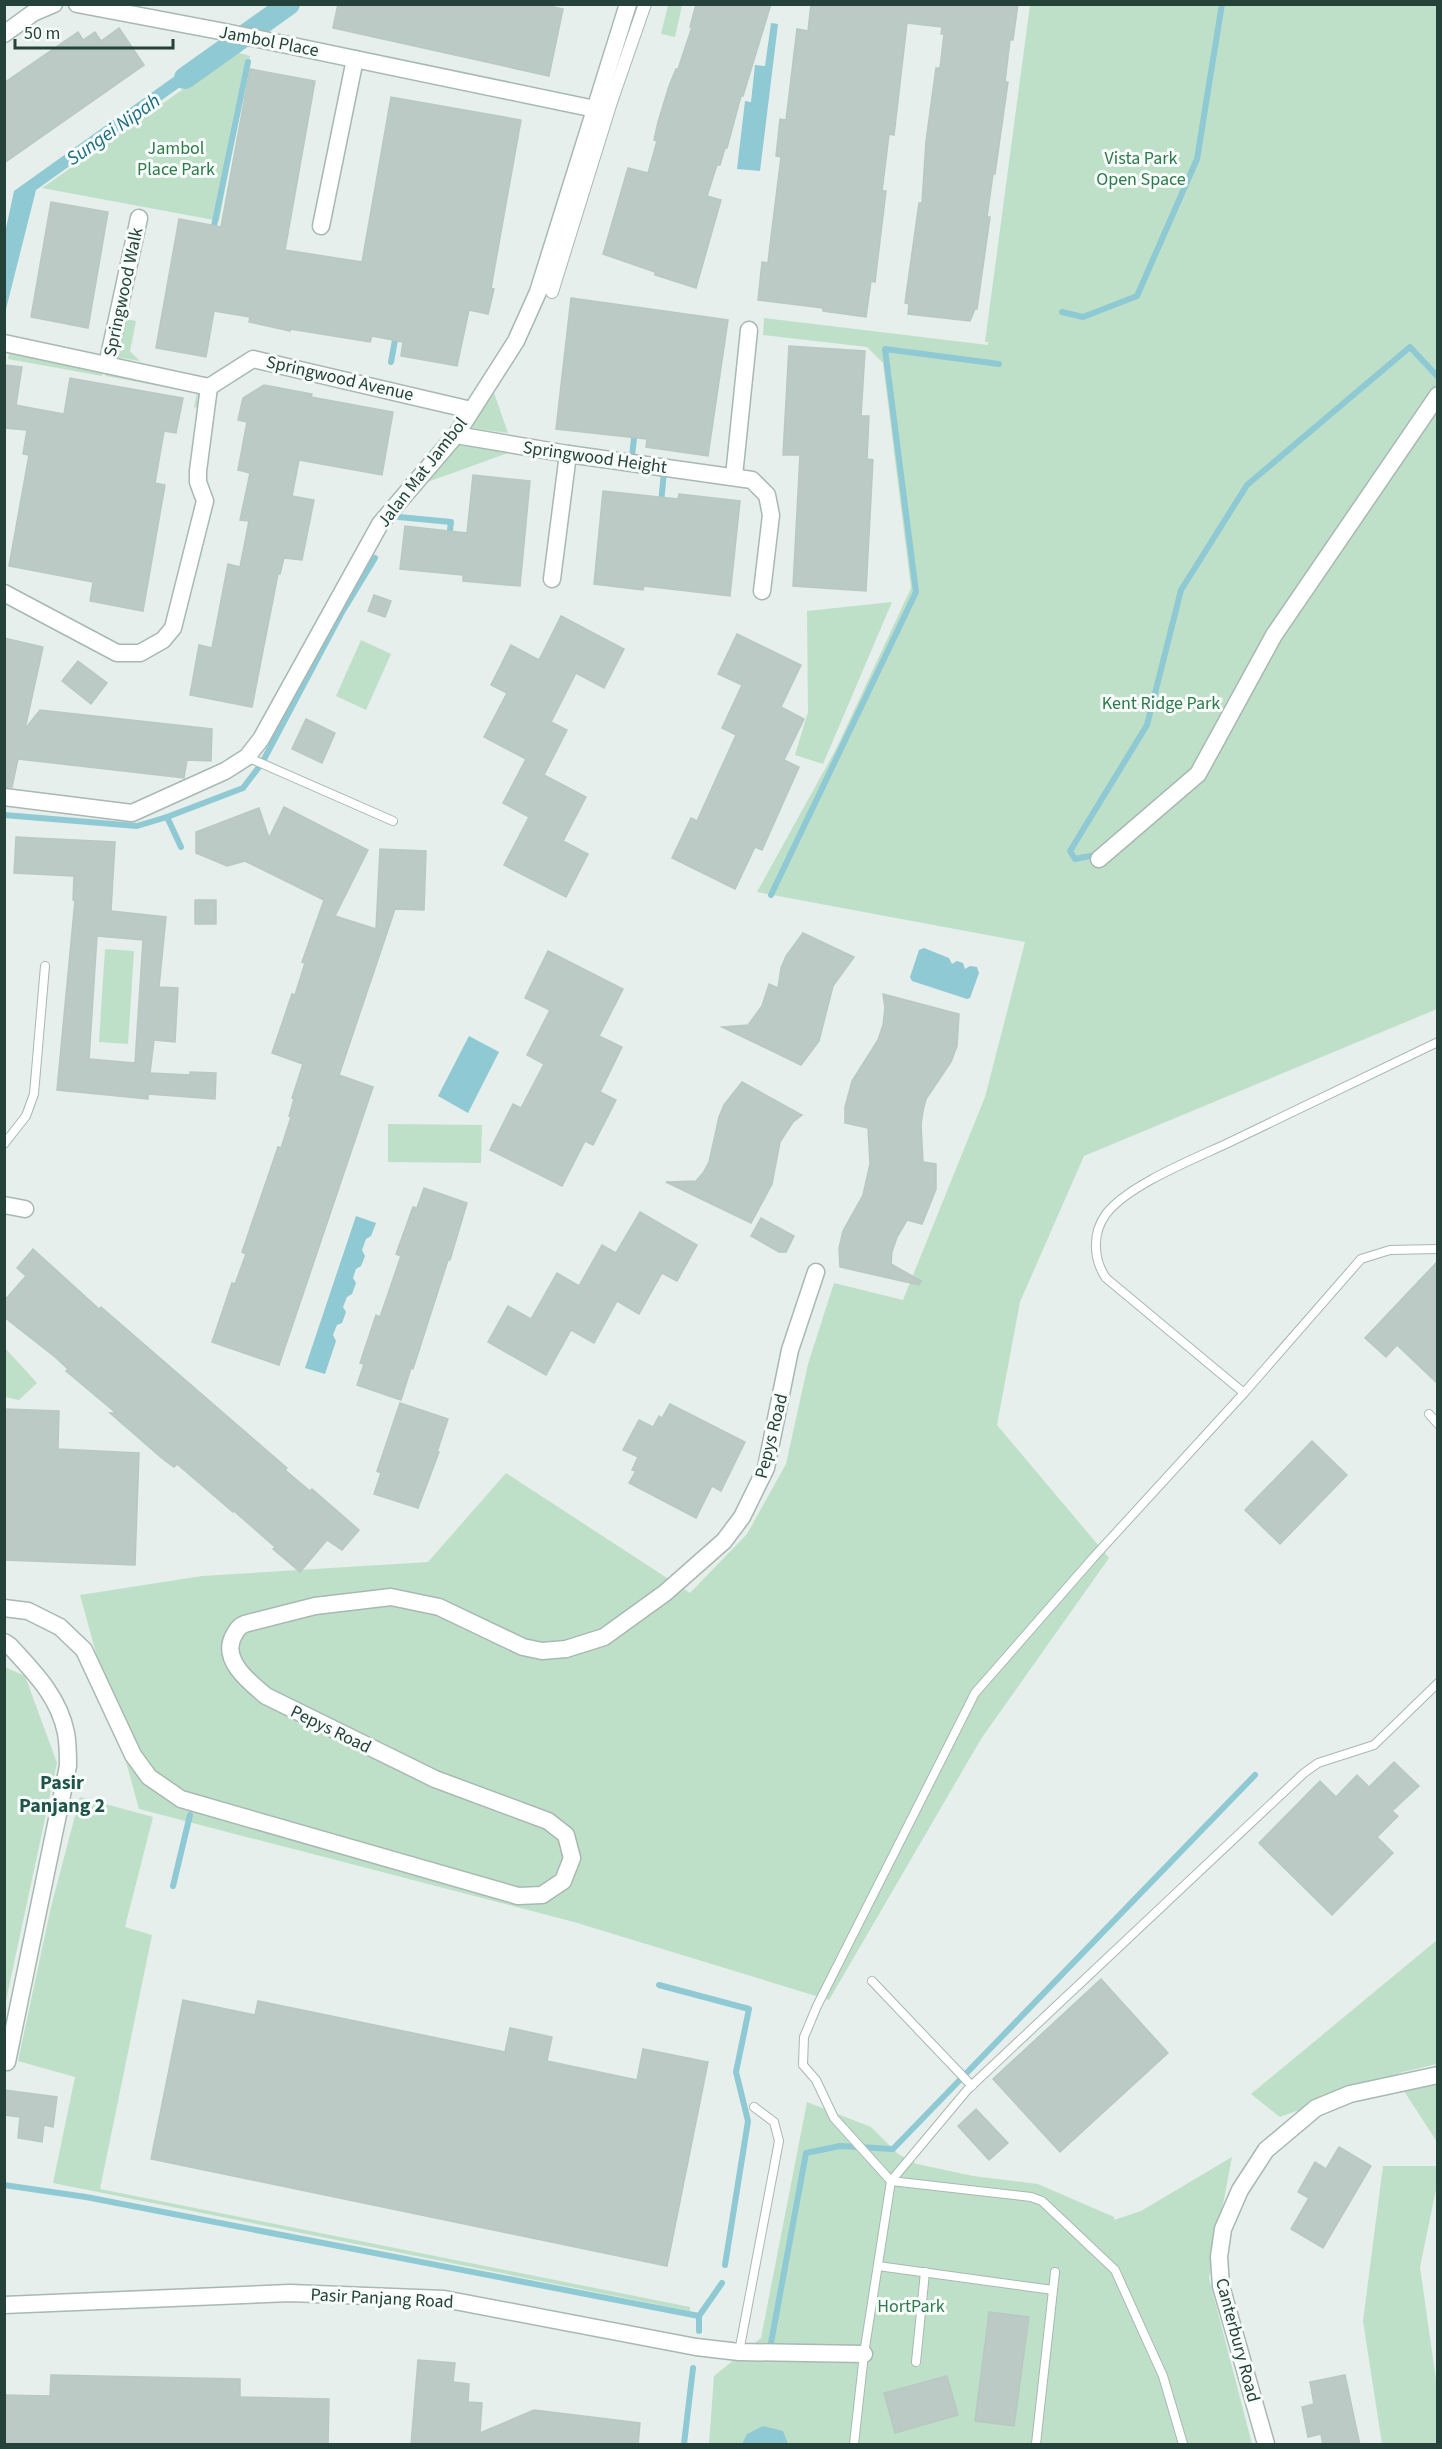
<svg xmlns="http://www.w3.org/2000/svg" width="1442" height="2449" viewBox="0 0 1442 2449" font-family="'Source Sans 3',sans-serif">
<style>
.green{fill:#bfe0c8}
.water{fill:#8ec9d4}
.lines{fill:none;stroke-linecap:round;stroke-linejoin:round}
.stream{stroke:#8ec9d4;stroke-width:6}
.canal{stroke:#8ec9d4;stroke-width:22}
.building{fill:#bbcac4;stroke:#b8c9c2;stroke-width:1.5;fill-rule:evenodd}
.service-casing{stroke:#a8b8b2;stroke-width:10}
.pedestrian-casing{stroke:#a8b8b2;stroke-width:14}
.minor-casing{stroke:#a8b8b2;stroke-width:19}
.service{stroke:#fff;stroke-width:8}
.pedestrian{stroke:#fff;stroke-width:12}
.minor{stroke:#fff;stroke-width:16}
.labels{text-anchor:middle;stroke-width:6;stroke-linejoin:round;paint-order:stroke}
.street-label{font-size:18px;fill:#24423a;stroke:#f7fbf9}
.park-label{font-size:18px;fill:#2d7a4b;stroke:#f7fbf9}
.water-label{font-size:20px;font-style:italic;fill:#1c6f80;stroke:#f7fbf9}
.neighbourhood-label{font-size:20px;font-weight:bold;fill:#1f5548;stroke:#f7fbf9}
</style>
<rect width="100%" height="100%" fill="#e6efeb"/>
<!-- green -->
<g class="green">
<polygon points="668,5 682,5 675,37 661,34"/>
<polygon points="1030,5 1437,5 1437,1009 1084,1156 1020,1302 997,1425 1109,1558 981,1739 829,2000 574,1922 139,1809 80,1595 202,1576 428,1562 506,1473 690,1593 747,1534 786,1464 808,1364 834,1283 903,1300 985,1097 1025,942 757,892 836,749 911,588 883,363 867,347 763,335 764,318 988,345 988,342 985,342"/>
<polygon points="236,52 250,56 219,221 42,188"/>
<polygon points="118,317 136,321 130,351 140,361 109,356"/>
<polygon points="9,351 203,389 199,408 194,407 197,393 106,376 107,371 103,370 102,376 8,359"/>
<polygon points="493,390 508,433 470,428"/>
<polygon points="460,444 511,452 425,483"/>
<polygon points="892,602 823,764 795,755 808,712 807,611"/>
<polygon points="361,640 391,654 366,710 336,696"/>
<polygon points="105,949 134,951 128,1044 99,1042"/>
<polygon points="388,1124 482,1125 481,1163 388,1162"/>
<polygon points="5,1348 37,1383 19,1400 5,1397"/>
<polygon points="5,1667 25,1676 57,1763 5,2005"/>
<polygon points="80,1797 153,1817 125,1927 152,1935 100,2189 690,2307 690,2311 53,2183 75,2077 18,2061 51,1907"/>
<polygon points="1437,1940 1437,2064 1403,2072 1280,2117 1251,2094"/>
<polygon points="1437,2083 1437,2142 1404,2091"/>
<polygon points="807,2102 871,2127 898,2154 917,2164 973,2176 1038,2184 1114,2217 1114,2220 1141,2211 1232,2157 1209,2278 1252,2444 709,2444 714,2376 761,2338"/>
<polygon points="1383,2166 1437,2166 1437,2185 1420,2267 1437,2387 1437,2444 1382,2444 1363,2321"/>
</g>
<!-- water -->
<g class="water">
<polygon points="275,4 298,5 272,23 253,20"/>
<polygon points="771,23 778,24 760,171 737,169 745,101 751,102 755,65 765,66"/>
<polygon points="203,56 215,62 36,190 5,313 5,233 14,191"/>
<polygon points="924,948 949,958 952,964 957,961 963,963 965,969 970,966 977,967 979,973 970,998 967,999 912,981 910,977 919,950"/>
<polygon points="469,1036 499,1052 468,1113 438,1096"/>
<polygon points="356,1216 376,1223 371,1236 366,1239 362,1250 365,1256 361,1266 356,1269 353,1278 356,1283 352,1294 347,1297 343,1307 346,1312 342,1323 337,1325 333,1335 336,1341 325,1374 305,1368"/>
<polygon points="763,2426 783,2431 788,2444 742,2444 747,2434"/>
</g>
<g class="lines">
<!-- stream -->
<g class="stream">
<polyline points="214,226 248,62"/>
<polyline points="1062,312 1083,317 1137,296 1197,159 1222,4"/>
<polyline points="391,362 396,335"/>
<polyline points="632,456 635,430"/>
<polyline points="661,503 664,472"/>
<polyline points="399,517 451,522 449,538"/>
<polyline points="4,815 137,826 167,817 243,788 262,763 341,614 375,558"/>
<polyline points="167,817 181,847"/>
<polyline points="1099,852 1095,855 1075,859 1070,851 1147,725 1181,590 1247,485 1410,347 1438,377"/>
<polyline points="771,895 916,592 885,349 999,364"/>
<polyline points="173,1886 190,1815"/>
<polyline points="659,1985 749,2009 736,2072 748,2121 725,2265"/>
<polyline points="4,2185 86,2197 699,2316 722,2283"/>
<polyline points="699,2316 699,2331"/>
<polyline points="771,2343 806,2153 840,2146 893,2149 1255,1775"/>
<polyline points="684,2444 693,2368"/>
</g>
<!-- canal -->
<polyline class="canal" points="185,78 289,4"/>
</g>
<!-- building -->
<g class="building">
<polygon points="338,4 541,4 563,9 549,76 333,28"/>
<polygon points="696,4 771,4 743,96 741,96 727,148 725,148 720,165 717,165 707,196 721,200 696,288 655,275 655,272 603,254 628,168 648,173 657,141 654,140 658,122 669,86 676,69 678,69 692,27 690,27"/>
<polygon points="811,4 1018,4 1013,40 1010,40 1005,82 1008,82 995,174 993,174 987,217 990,217 977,309 975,309 970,321 908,314 909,304 905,303 919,203 922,203 926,141 936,68 940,68 944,34 941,34 942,27 907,23 894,135 889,134 887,151 882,191 886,191 875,282 871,281 866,317 823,311 823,308 758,300 762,262 768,263 770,245 781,157 776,156 780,119 786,120 797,29 808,31"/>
<polygon points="119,28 144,65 4,163 4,83 78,32 83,40 95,32 101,41"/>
<polygon points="250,69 315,81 285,250 362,262 391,97 521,120 491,288 494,289 488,314 469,310 457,366 401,356 403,342 372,336 370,342 290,329 290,331 249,322 250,317 214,311 206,357 156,348 179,219 221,227"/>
<polygon points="51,202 108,212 88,328 31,317"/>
<polygon points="571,298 728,320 708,456 646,447 647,439 556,429"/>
<polygon points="789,346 865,351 861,416 869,416 867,459 873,460 866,591 793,586 800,455 783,455"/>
<polygon points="4,365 22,367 16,405 31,408 64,414 70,378 183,398 176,433 164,431 155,483 165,485 143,611 90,601 93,582 9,566 29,455 23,454 27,430 4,428"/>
<polygon points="264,385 312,394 311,397 393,412 382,475 299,460 292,496 314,500 302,560 284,558 280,574 278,574 252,707 190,695 199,645 212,648 228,564 240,567 249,521 240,520 250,473 238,470 247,422 238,420 243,398"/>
<polygon points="473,475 530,481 520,586 463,581 463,575 400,569 405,526 467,533"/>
<polygon points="603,491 678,499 679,494 740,501 730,596 644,586 643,590 594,584"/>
<polygon points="374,595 391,601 385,617 368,611"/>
<polygon points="561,616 624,649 604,688 576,673 551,722 567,730 544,775 586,797 563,841 588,854 566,897 504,865 529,817 503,803 526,759 484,737 507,693 491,685 511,645 539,660"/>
<polygon points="737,634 801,665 781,707 804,719 784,760 799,767 762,850 755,847 735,889 672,858 691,818 697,821 736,735 722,728 742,685 718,674"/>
<polygon points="4,638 43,647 25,729 40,710 212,729 211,761 187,760 184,778 18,759 12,787 4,787"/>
<polygon points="78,661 107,683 91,704 62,681"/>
<polygon points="306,719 335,733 322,763 292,749"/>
<polygon points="284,807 368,850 335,916 376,929 380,849 426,851 424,910 395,909 339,1075 373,1087 279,1365 212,1342 232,1283 235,1284 246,1254 242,1252 278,1147 281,1148 291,1117 289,1116 294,1099 292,1098 303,1064 272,1053 292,994 295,995 305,963 302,962 324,900 245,861 227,866 196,853 196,832 259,808 269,838"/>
<path d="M16,837L115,842L111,911L166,917L159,987L178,988L175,1042L154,1040L150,1073L190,1075V1072L216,1073L215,1099L148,1094V1099L57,1090L75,900H73L74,876L14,873ZM97,936L143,940L135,1063L89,1059Z"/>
<rect x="195" y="900" width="21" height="24"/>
<polygon points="803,933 854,957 833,986 819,1041 801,1065 722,1027 748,1025 762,1006 769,984 778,988 781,968 786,956"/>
<polygon points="548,951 623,989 599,1036 622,1047 600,1092 616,1100 593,1145 585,1141 562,1186 490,1150 513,1104 521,1108 544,1064 527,1055 550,1010 525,998"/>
<polygon points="883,994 959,1014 957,1046 951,1062 926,1099 923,1111 921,1125 923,1162 936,1164 936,1189 922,1224 907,1220 897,1237 892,1252 891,1264 921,1281 919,1285 840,1267 839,1248 843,1231 863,1195 870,1164 868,1128 845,1123 845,1107 852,1081 878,1040 883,1025 885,1008"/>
<polygon points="742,1082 802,1115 793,1122 780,1142 772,1184 751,1223 666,1182 696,1181 703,1173 709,1162 719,1117 724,1105"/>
<polygon points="424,1188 467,1203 450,1260 448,1260 413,1369 411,1368 401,1400 357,1385 364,1364 360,1363 376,1315 380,1317 401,1256 396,1254 413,1207 417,1208"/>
<polygon points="640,1212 697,1245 677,1281 662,1273 639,1314 617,1301 594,1343 571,1330 546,1375 488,1342 508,1306 531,1319 557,1273 579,1286 602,1245 616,1253"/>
<polygon points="761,1218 794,1236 786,1252 779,1252 751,1236"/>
<polygon points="33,1249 99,1309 101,1307 287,1468 285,1470 310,1491 312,1489 359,1530 342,1550 327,1540 300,1572 273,1549 275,1547 234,1511 233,1512 177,1464 174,1467 164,1460 110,1413 116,1413 66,1371 68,1369 55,1357 4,1317 4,1301 26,1276 17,1268"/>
<polygon points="1437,1262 1437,1383 1397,1345 1386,1357 1365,1338"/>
<polygon points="400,1403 448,1419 437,1452 439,1452 418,1508 374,1494 381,1473 377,1471"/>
<polygon points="670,1404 745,1442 721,1491 712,1486 696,1518 629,1483 636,1471 632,1470 638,1457 623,1450 639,1420 653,1427 659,1416 662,1418"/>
<polygon points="4,1409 59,1411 58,1449 139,1453 135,1565 4,1560"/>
<polygon points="1312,1441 1347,1475 1280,1544 1245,1510"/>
<polygon points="1394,1762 1419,1786 1392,1811 1398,1816 1377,1837 1393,1853 1332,1915 1259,1843 1320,1781 1336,1797 1357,1775 1369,1787"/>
<polygon points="1101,1979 1168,2053 1060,2152 993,2079"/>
<polygon points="183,2000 255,2015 258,2001 505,2052 510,2028 552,2037 547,2061 637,2080 643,2049 708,2062 667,2266 151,2159"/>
<polygon points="4,2090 57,2097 53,2127 44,2125 42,2142 18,2138 20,2117 4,2115"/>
<polygon points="976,2109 1008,2143 989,2160 958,2126"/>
<polygon points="1339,2147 1371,2166 1323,2248 1291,2229 1309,2198 1298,2192 1315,2162 1326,2169"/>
<polygon points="989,2312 1029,2317 1014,2426 975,2421"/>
<polygon points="418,2360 455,2363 453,2382 469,2384 468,2402 482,2403 480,2433 534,2410 640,2423 638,2445 411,2445"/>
<polygon points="51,2375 240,2379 240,2397 329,2399 328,2445 4,2445 4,2395 50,2396"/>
<polygon points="1345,2375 1360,2445 1323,2445 1321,2434 1308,2437 1302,2407 1314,2404 1310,2382"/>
<polygon points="947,2376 958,2415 895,2433 884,2393"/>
</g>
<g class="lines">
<!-- service casing -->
<g class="service-casing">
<g id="service">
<polyline points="247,757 393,821"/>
<polyline points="4,1144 26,1116 34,1094 45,966"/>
<path d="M1244,1393L1106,1278C1093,1259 1092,1233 1106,1214C1128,1185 1194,1159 1228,1143C1298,1110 1368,1076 1438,1042"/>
<polyline points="1429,1414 1438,1424"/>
<polyline points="872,1981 972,2086"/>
<polyline points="878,2266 1053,2290"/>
<polyline points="739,2352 779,2141 774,2122 754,2107"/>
<polyline points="916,2362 925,2272"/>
<polyline points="854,2444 864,2354 891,2181 968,2089 1304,1773 1318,1763 1374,1745 1438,1683"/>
<polyline points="1036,2444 1055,2272"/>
<polyline points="1183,2444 1163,2376 1115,2270 1042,2201 1031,2197 891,2181 834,2118 816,2080 803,2065 804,2037 817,2006 975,1693 1093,1558 1244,1393 1361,1259 1390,1250 1438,1249"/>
</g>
</g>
<!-- pedestrian casing -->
<g class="pedestrian-casing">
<polyline id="pedestrian" points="552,292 611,102 645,4"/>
</g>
<!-- minor casing -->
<g class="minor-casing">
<g id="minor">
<polyline points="77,4 225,32 595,109"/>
<polyline points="4,34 33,13 54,4"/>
<polyline points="321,226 355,59"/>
<polyline points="4,343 209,387 253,359 471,410"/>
<polyline points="107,365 139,218"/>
<polyline points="456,435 568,454 752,480 767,495 771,515 762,591"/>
<polyline points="734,476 749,330"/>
<polyline points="552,579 568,454"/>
<polyline points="4,593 117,653 140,653 163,640 173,628 205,501 198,482 198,471 209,387"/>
<polyline points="4,797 132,813 225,771 247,757 261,739 380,524 456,435 516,341 538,292 628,4"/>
<polyline points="1099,859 1198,774 1274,635 1438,395"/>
<polyline points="4,1205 25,1209"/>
<path d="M4,1608L28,1611L60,1627L84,1650L133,1755L149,1777L181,1799L518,1896L542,1895L563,1881L572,1858L566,1835L548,1821L435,1779L266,1696C249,1682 220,1659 234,1635C238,1628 240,1625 248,1623L315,1606L391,1597L439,1607L523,1647L542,1651L566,1649L604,1637L665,1593L724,1541L742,1517L766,1468L790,1350L816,1272"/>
<path d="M4,1642L10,1646C34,1672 59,1697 66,1733C68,1743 68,1755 68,1766L7,2062"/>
<polyline points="4,2305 290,2293 444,2299 696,2347 739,2352 864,2354"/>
<polyline points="1266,2444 1221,2286 1219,2257 1223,2229 1240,2190 1266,2150 1316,2108 1350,2094 1438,2075"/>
</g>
</g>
<!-- service -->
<use href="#service" class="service"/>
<!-- pedestrian -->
<use href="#pedestrian" class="pedestrian"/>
<!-- minor -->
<use href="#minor" class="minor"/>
</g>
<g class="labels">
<!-- street labels -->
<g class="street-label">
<text transform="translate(269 41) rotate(11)" y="6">Jambol Place</text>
<text transform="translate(123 292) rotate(-78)" y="6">Springwood Walk</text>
<text transform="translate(340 378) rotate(13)" y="6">Springwood Avenue</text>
<text transform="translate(595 457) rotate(8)" y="6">Springwood Height</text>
<text transform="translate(422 472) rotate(-52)" y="6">Jalan Mat Jambol</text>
<text transform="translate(771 1436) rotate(-76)" y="6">Pepys Road</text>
<text transform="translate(331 1729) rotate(26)" y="6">Pepys Road</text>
<text transform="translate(382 2298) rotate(3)" y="6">Pasir Panjang Road</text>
<text transform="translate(1238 2340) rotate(75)" y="6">Canterbury Road</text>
</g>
<!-- park labels -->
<g class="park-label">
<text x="176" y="154">Jambol<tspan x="176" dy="21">Place Park</tspan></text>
<text x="1141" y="164">Vista Park<tspan x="1141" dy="21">Open Space</tspan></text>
<text x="1161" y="709">Kent Ridge Park</text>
<text x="911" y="2312">HortPark</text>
</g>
<!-- water labels -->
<g class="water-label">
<text transform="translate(113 129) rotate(-35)" y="7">Sungei Nipah</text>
</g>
<!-- neighbourhood labels -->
<g class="neighbourhood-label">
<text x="62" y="1789">Pasir<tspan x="62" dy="23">Panjang 2</tspan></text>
</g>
</g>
<!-- border -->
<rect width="1442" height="2449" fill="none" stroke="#24423a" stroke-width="12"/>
<!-- scale -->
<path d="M15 39v9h158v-9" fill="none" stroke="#24423a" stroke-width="3"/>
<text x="24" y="39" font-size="18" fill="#24423a" stroke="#f7fbf9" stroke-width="4.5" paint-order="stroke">50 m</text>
</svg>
